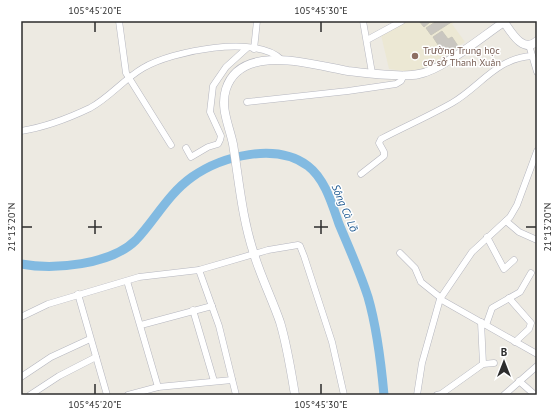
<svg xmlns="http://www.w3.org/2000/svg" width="558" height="416" viewBox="0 0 558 416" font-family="'PT Sans',sans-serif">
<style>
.education{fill:#ece8d4}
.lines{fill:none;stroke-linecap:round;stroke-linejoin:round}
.river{stroke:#82bae1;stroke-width:9}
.building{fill:#c9c6c0;stroke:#c8c6bb}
.minor-casing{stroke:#b5b6bf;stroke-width:7}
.tertiary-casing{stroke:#b5b6bf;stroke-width:9}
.minor{stroke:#fff;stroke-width:6}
.tertiary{stroke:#fff;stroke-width:8}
.ticks{fill:none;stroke:#2d2d2d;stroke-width:1.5}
.education-dot{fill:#8d6e63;stroke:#fff;stroke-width:1.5}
.labels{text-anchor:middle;stroke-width:3;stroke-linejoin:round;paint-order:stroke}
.education-label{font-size:10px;fill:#785e54;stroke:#fff;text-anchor:start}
.water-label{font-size:11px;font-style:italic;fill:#1e5990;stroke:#fff}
.neatline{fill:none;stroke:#2d2d2d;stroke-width:1.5}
.ticks-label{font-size:10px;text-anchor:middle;fill:#2d2d2d}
</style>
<rect width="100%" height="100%" fill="#edeae2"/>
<!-- education -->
<polygon class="education" points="407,21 457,21 452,24 465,42 422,70 404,71 389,69 381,35"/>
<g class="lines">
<!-- river -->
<path class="river" d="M21,264C54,270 111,265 136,240C155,220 168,194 192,177C222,156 276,142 308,166C325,179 332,204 339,224C349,248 360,272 368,297C377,328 381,362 384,395"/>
</g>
<!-- building -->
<g class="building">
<polygon points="419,21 429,21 430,22 424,27"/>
<polygon points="437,21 453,21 431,35 426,28"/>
<polygon points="442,31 448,39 452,37 458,46 444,54 433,37"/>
</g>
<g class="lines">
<!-- minor casing -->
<g class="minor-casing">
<g id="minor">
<polyline points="119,21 126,73 171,145"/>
<polyline points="363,21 372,73"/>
<polyline points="367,40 402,21"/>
<polyline points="529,45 537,72"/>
<polyline points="254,49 257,21"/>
<polyline points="247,102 348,91 396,84 401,81 404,75"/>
<path d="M21,131C46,127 67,119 90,108C109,98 124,79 143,68C172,51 256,34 282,60"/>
<polyline points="186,148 191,157 208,147 218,144 220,140 221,136 210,112 213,86 226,67 247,48"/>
<path d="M361,174L384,156V152L379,143L381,139C404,127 429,116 452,103C480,87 496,58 532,56"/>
<polyline points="506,221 519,232 537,240"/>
<polyline points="487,237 504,269 514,260"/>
<polyline points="400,253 415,268 421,282 441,298"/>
<polyline points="199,270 219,326 236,395"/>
<polyline points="127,281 158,387"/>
<polyline points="78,294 107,395"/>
<polyline points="509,298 531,323 529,329 515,342"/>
<polyline points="440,299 537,354"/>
<polyline points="193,310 214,381"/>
<polyline points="21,317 48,304 139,277 199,270 268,250 298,245 300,246 304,256 332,342 344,395"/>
<polyline points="481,322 483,364"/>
<polyline points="141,325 212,306"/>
<polyline points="486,325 492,308 520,292 531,273"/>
<polyline points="21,377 51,357 90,339"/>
<polyline points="519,381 535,395"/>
<polyline points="30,395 59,376 96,357"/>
<polyline points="128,395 158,387 232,380"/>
<polyline points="417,395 422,363 440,299 472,252 510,217 517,205 537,151"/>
<polyline points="437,395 441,394 483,364 494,363"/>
<polyline points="504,395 537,366"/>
</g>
</g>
<!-- tertiary casing -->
<g class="tertiary-casing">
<path id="tertiary" d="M295,395C291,371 287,345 280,322C272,299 261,277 254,254C242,218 239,181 233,144C229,125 220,108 226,89C241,42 313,65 348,71C365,73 402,78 419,74C442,70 483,36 504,22C511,32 523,54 537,41"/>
</g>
<!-- minor -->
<use href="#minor" class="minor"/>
<!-- tertiary -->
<use href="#tertiary" class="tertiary"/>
</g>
<!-- ticks -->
<path class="ticks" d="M95,22V32M321,22V32M95,220V234M321,220V234M22,227H32M88,227H102M314,227H328M526,227H536M95,384V394M321,384V394"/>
<!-- markers -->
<circle class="education-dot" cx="415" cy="56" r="4"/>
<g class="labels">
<!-- education labels -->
<g class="education-label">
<text x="423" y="54">Trường Trung học<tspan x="423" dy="12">cơ sở Thanh Xuân</tspan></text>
</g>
<!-- water labels -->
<g class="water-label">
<text transform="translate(345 208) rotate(67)" y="4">Sông Cà Lồ</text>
</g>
</g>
<!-- border -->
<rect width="558" height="416" fill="none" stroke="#ffffff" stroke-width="44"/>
<!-- north arrow -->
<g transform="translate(504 362)" stroke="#ffffff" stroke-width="3" paint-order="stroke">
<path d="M0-3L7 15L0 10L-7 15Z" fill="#2d2d2d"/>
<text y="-6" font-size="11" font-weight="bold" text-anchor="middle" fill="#2d2d2d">B</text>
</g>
<rect x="22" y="22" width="514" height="372" class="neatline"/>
<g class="ticks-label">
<text x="95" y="14">105°45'20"E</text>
<text x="321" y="14">105°45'30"E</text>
<text transform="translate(11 227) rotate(-90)" y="4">21°13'20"N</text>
<text transform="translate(547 227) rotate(-90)" y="4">21°13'20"N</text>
<text x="95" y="408">105°45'20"E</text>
<text x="321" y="408">105°45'30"E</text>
</g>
</svg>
